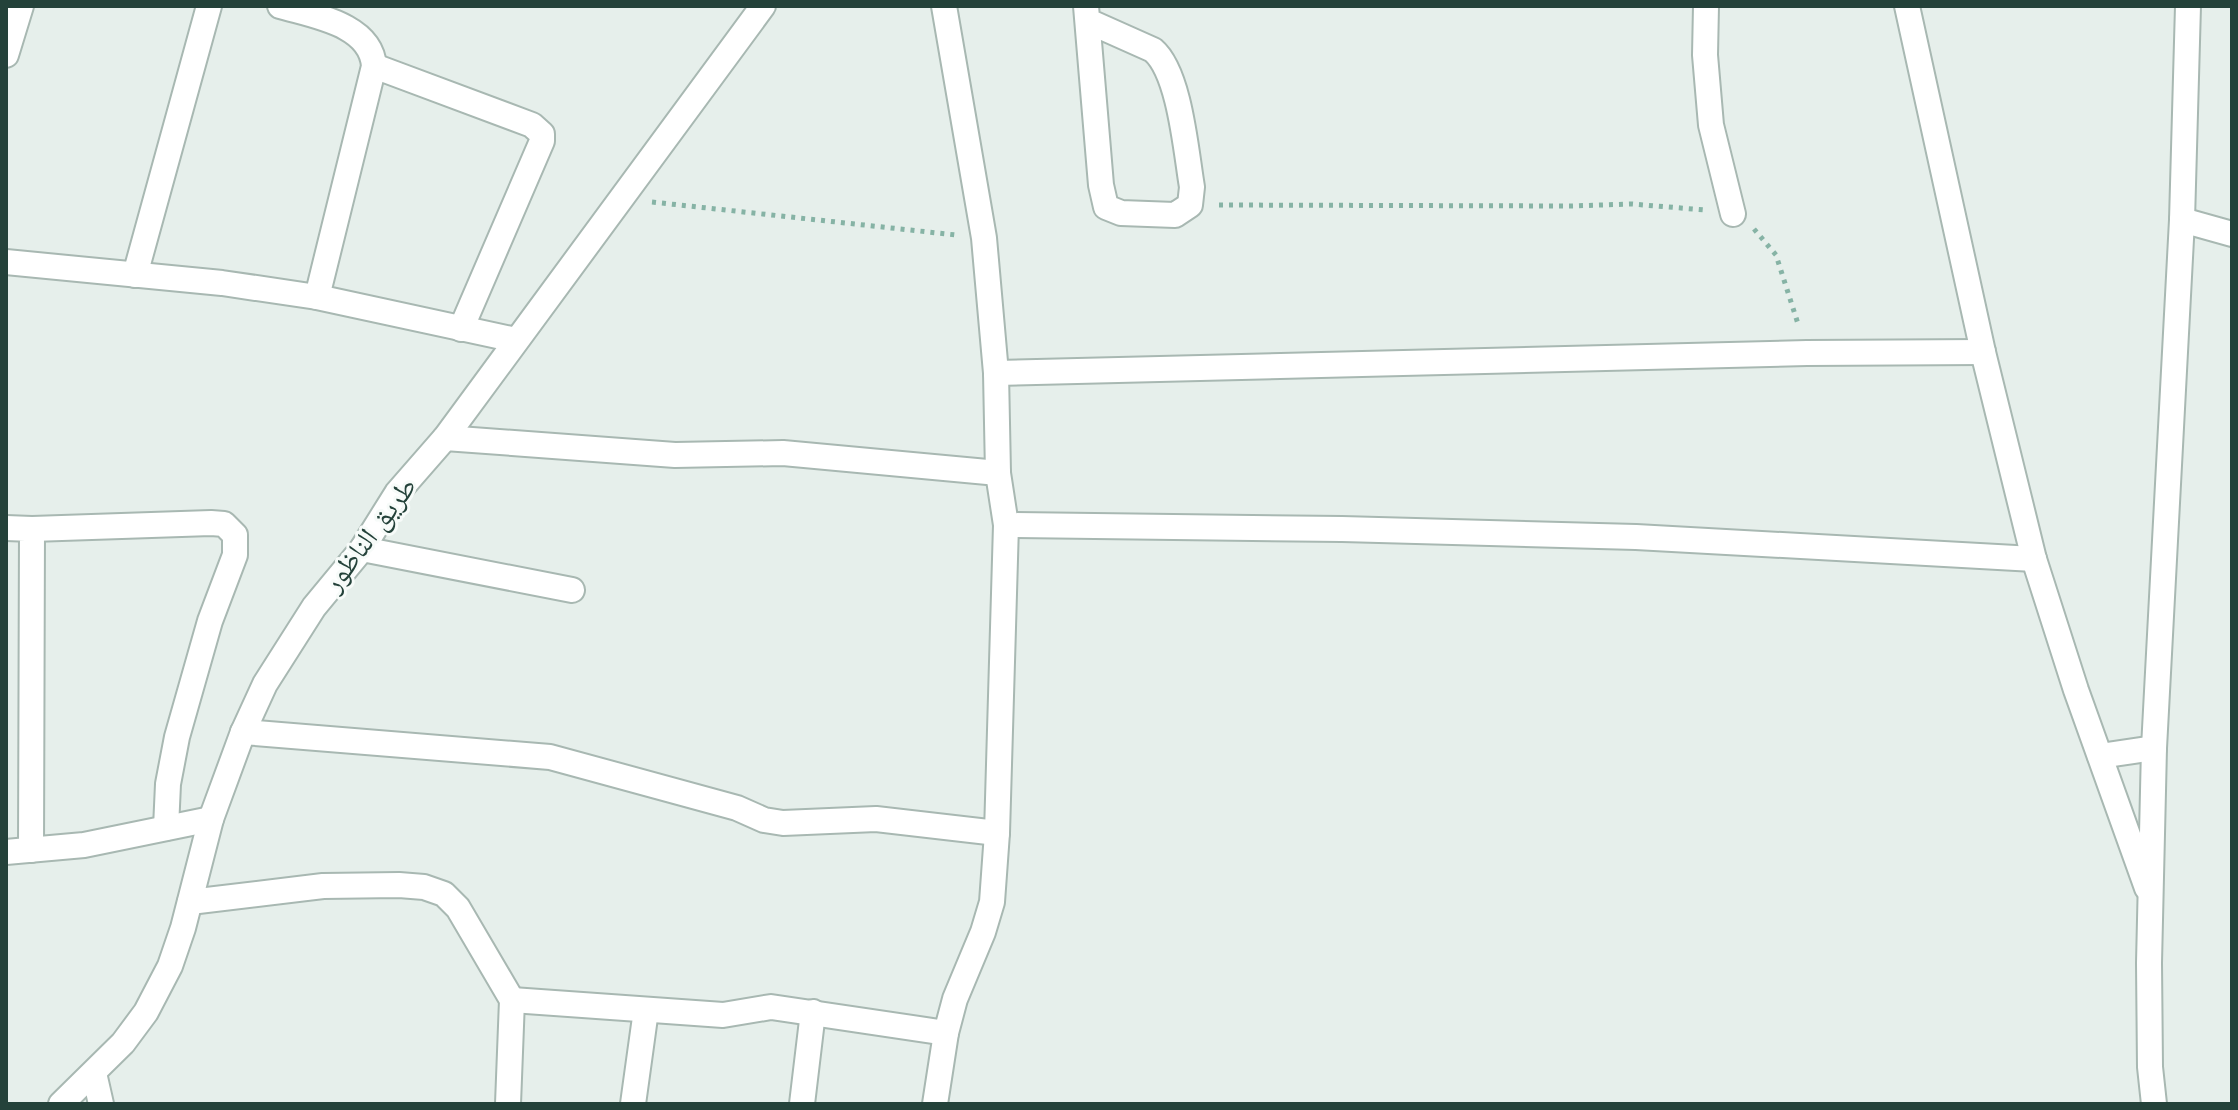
<svg xmlns="http://www.w3.org/2000/svg" width="2238" height="1110" viewBox="0 0 2238 1110" font-family="'Open Sans','Noto Naskh Arabic',sans-serif">
<style>
.lines{fill:none;stroke-linecap:round;stroke-linejoin:round}
.minor-casing{stroke:#a8b8b2;stroke-width:28}
.path{stroke:#86b3a5;stroke-width:5;stroke-dasharray:4 6;stroke-linecap:butt}
.minor{stroke:#fff;stroke-width:24}
.labels{text-anchor:middle;stroke-width:6;stroke-linejoin:round;paint-order:stroke}
.street-label{font-size:28px;fill:#24423a;stroke:#f7fbf9}
</style>
<rect width="100%" height="100%" fill="#e6efeb"/>
<g class="lines">
<!-- minor casing -->
<g class="minor-casing">
<g id="minor">
<path d="M280,6C314,16 371,24 374,66L317,297"/>
<path d="M1086,6L1101,185L1106,207L1121,213L1175,215L1190,205L1192,187C1186,152 1180,73 1153,50L1088,21"/>
<polyline points="1706,6 1705,55 1711,125 1733,214"/>
<polyline points="1907,6 1983,352 2034,559 2076,690 2147,888"/>
<polyline points="6,55 21,6"/>
<polyline points="374,66 532,125 542,134 542,141 461,329"/>
<polyline points="2182,220 2232,234"/>
<polyline points="6,262 222,283 317,297 516,340"/>
<polyline points="135,275 209,6"/>
<polyline points="996,373 1807,353 1983,352"/>
<polyline points="445,438 675,455 783,453 998,473"/>
<polyline points="1006,525 1342,529 1636,537 2034,559"/>
<polyline points="6,528 32,529 31,850"/>
<polyline points="32,529 211,523 224,524 235,535 235,555 210,621 177,737 168,784 166,828"/>
<polyline points="362,549 572,590"/>
<polyline points="243,732 550,757 737,808 764,820 783,823 876,819 997,833"/>
<polyline points="2100,756 2154,748"/>
<polyline points="6,852 84,845 211,819"/>
<polyline points="190,902 323,886 399,885 424,887 444,894 458,908 512,1000 508,1104"/>
<polyline points="512,1000 723,1015 771,1007 946,1033"/>
<polyline points="94,1073 101,1104"/>
<polyline points="61,1104 123,1043 146,1012 170,966 183,928 211,819 243,732 265,684 314,607 362,549 397,493 445,438 763,6"/>
<polyline points="633,1104 646,1010"/>
<polyline points="802,1104 813,1012"/>
<polyline points="935,1104 946,1033 955,999 983,932 992,902 997,833 1006,525 998,473 996,373 984,238 944,6"/>
<polyline points="2154,1104 2150,1067 2149,963 2154,748 2182,220 2188,6"/>
</g>
</g>
<!-- path -->
<g class="path">
<polyline points="652,202 956,235"/>
<polyline points="1219,205 1570,206 1632,204 1705,210"/>
<polyline points="1754,229 1776,255 1799,327"/>
</g>
<!-- minor -->
<use href="#minor" class="minor"/>
</g>
<g class="labels">
<!-- street labels -->
<g class="street-label">
<text transform="translate(369 534) rotate(-53)" y="10">طريق الناظور</text>
</g>
</g>
<!-- border -->
<rect width="2238" height="1110" fill="none" stroke="#24423a" stroke-width="16"/>
</svg>
